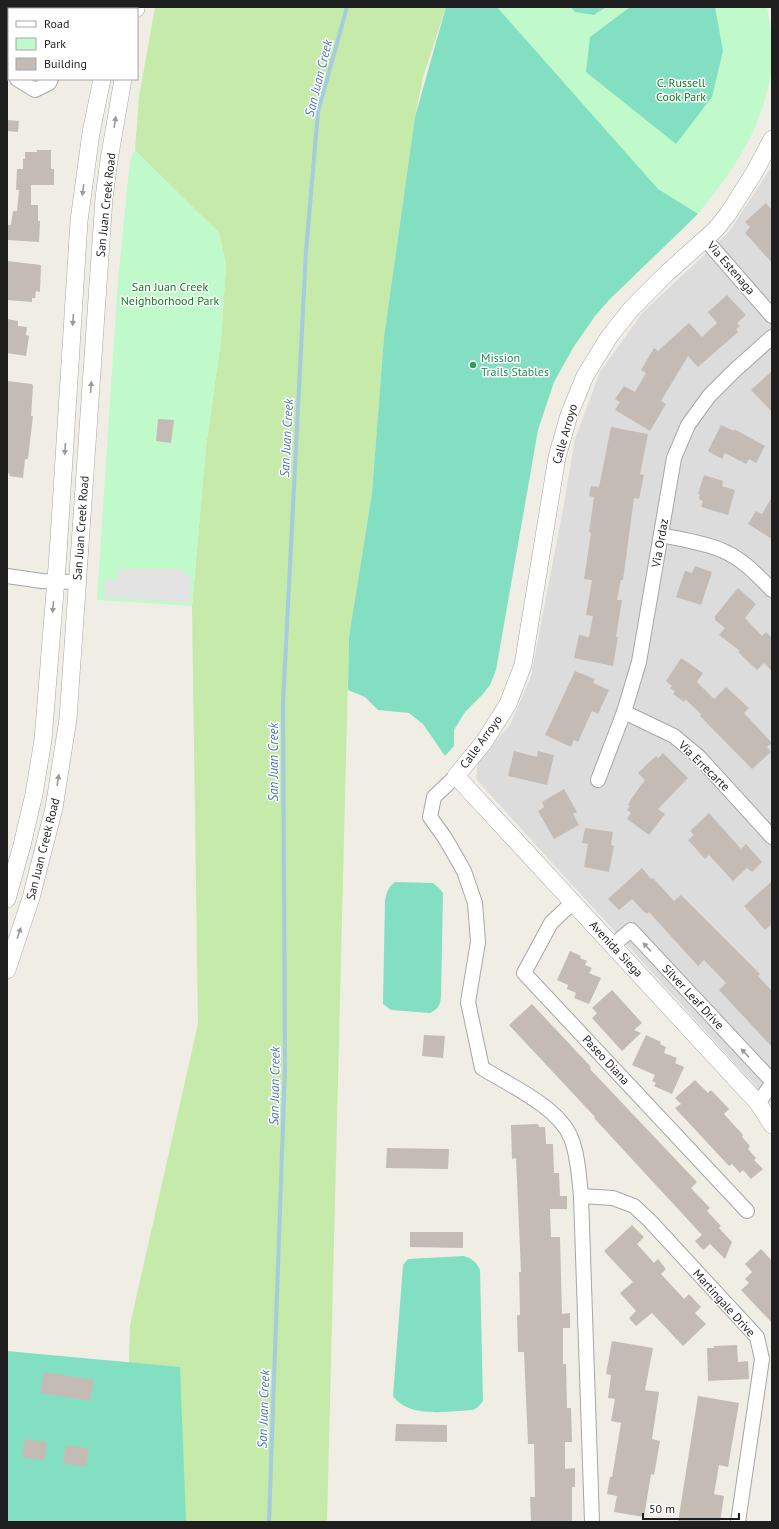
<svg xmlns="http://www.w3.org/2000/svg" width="779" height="1529" viewBox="0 0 779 1529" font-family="'PT Sans',sans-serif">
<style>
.residential{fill:#dddcdc}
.grass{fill:#c5eaaa}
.park{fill:#c1faca}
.pitch{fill:#82dfc2}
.parking{fill:#e3e3e3}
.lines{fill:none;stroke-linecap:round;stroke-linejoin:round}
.stream{stroke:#a5cdde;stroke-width:4}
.building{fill:#c4bcb4}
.minor-casing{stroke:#a6a6a6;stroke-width:16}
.tertiary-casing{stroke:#a6a6a6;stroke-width:18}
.minor{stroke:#fff;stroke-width:14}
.tertiary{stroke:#fff;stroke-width:17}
.oneway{fill:#9a9a9a}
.leisure-dot{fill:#2e9e5b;stroke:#fff;stroke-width:1.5}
.labels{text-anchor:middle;stroke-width:3;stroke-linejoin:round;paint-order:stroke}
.park-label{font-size:12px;fill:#0b7f1c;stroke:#fff}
.street-label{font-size:12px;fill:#1f1f1f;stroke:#fff}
.leisure-label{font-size:12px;fill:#27864d;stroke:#fff;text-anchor:start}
.water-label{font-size:13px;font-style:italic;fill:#4a76af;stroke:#fff}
</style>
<rect width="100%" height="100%" fill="#f0ede5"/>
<!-- residential -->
<polygon class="residential" points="770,169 772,171 772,1104 476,779 478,760 510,725 531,676 563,509 575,439 600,372 643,312 729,232"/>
<!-- grass -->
<polygon class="grass" points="155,7 446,7 423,77 415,117 384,337 372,493 349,637 327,1522 124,1522 130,1325 198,1024 192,606 206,447 221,340 226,265 219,233 135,150 139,97"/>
<!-- park -->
<g class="park">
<path d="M497,7H767C771,28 774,49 772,70C771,76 769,83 768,88C757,137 729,176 698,214L658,190Z"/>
<polygon points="135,150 219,233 226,265 221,340 206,447 192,606 97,600 118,279 130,161"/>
</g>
<!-- pitch -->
<g class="pitch">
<polygon points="446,7 497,7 658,189 698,214 610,299 595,316 573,348 554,382 538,430 496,670 490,685 483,694 465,712 454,730 454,746 445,756 423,724 409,713 378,710 365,697 348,690 349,637 372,493 384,337 415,117"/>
<polygon points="571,7 606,7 594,15 575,12"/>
<polygon points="630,7 715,7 723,51 712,97 676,144 586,72 590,37"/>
<path d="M395,882L433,883L439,888L443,893L441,997C440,1006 438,1009 430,1013L391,1010L383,1004L385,900C387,892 388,887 395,882Z"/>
<path d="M464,1256C473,1259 476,1262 480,1270L483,1401L478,1407L473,1410C449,1411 409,1419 393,1396L403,1265L408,1259Z"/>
<polygon points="7,1351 180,1367 186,1522 7,1522"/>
</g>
<!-- parking -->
<polygon class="parking" points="118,569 179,569 191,578 190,603 103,597 105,579 118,579"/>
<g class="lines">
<!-- stream -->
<polyline class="stream" points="269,1522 285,1067 283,703 306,251 318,112 347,7"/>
</g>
<!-- building -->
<g class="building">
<polygon points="7,120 19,121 18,132 7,131"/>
<polygon points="37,150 51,150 51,169 54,169 54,185 31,185 31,205 38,205 38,221 40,221 39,242 7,240 7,225 11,225 13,211 17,211 19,190 16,190 17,169 23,169 23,159 25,159 25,152 37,152"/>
<polygon points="766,203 772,210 772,263 745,233 750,227 745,222"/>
<polygon points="7,261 41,265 40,292 36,291 35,298 32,298 32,302 7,300"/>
<polygon points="727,295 746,315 737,323 740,326 736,329 738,332 698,367 688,356 661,401 666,404 650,431 615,410 620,402 615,399 624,386 635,392 646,373 641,370 654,348 658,351 689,323 702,337 717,323 708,312"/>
<polygon points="7,319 18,321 18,326 27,327 26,335 29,336 26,356 7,353"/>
<polygon points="772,371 772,412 751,390"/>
<polygon points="7,381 32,384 33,386 31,416 33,416 28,459 25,459 23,478 9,476 10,474 7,473"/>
<polygon points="158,419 174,420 171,443 156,441"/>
<polygon points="721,425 734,431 734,429 765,446 756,463 749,459 746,464 725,453 722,459 708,451"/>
<polygon points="611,427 648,434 640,474 644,475 639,499 634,498 623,580 621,580 617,600 622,600 616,637 618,637 613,666 574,658 579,635 589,637 593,616 586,615 592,580 584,579 591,533 589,532 594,497 589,496 591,486 599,487"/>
<polygon points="704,475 723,481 722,486 735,490 728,515 701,507 703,501 699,499 700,494 698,494"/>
<polygon points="772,497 772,539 748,524 756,511 762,514"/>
<polygon points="695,566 712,572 701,605 676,597 685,571 692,573"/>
<polygon points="738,588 756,604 745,618 762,636 766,632 772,638 772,671 764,663 757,670 738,652 740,651 719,635 725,628 715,620 715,616"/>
<polygon points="681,658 703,673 697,682 714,699 726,687 749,708 744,713 772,743 767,747 771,752 752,769 700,716 701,714 685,699 684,702 673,694 675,691 670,688 672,686 666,681"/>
<polygon points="575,671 595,679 593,683 609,690 598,714 592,711 578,742 574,740 571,747 545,735"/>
<polygon points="514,751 537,757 538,751 554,755 547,785 508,776"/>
<polygon points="663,753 688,778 658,809 665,814 649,835 627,819 631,813 627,810 630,806 628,805 631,799 645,780 638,773 656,756 658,758"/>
<polygon points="564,789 577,812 573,814 579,825 554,839 538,811 544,807 542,802"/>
<polygon points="709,813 741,849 746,844 762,862 752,872 747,868 733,881 709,855 705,859 688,840 694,835 690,831"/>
<polygon points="585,828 613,832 611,845 614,846 609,872 584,867 588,844 582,843"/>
<polygon points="642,868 651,879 653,878 674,901 681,895 760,974 758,976 772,991 772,1047 719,990 726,983 704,960 698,966 649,912 647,914 646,912 645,913 632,899 619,910 608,899"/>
<polygon points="772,881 772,924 765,930 744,906"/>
<polygon points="570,951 581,956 580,958 587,961 585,965 592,968 589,973 601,978 589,1004 574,998 576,993 567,989 568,985 557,980"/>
<polygon points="612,990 642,1023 634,1030 641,1033 622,1051 592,1018 597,1013 592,1008"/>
<polygon points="532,1004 591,1067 590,1069 697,1182 691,1188 710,1208 707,1211 721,1226 719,1228 732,1242 725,1259 710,1244 703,1250 695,1241 702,1235 594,1118 595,1117 509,1025"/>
<polygon points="424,1035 445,1036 443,1058 422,1056"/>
<polygon points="646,1035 661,1042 660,1044 666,1047 664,1053 677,1058 675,1063 684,1067 672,1094 654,1086 656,1083 652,1081 655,1075 632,1065"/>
<polygon points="695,1080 708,1093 711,1090 729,1109 724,1114 743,1135 742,1137 750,1146 748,1149 756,1158 754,1160 763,1169 751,1179 743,1170 740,1173 732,1164 729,1166 675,1108 681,1104 675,1098"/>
<polygon points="538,1124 539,1127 545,1127 546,1144 553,1144 554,1173 559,1173 560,1196 567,1196 567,1209 550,1209 551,1237 560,1237 562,1314 570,1313 570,1328 563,1328 563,1364 566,1364 567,1408 571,1408 572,1442 565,1442 565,1469 575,1468 575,1487 572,1487 572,1522 531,1522 530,1497 535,1497 534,1444 528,1444 524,1352 518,1352 517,1315 520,1315 519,1272 521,1272 516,1158 512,1159 511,1125"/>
<polygon points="387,1148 449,1149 448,1169 386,1168"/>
<polygon points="632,1225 644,1237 637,1244 654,1263 658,1259 666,1269 661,1274 684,1299 689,1294 701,1307 695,1313 706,1324 683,1346 652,1313 636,1326 629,1318 636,1311 620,1293 633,1282 604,1251"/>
<polygon points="410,1232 463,1232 463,1248 410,1247"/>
<polygon points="761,1249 772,1261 772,1323 741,1290 749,1283 745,1279 752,1272 745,1264"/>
<polygon points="612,1341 653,1348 645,1390 659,1392 652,1439 660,1441 654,1475 651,1474 644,1517 614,1512 617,1496 607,1494 610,1477 612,1477 621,1423 611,1421 615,1399 608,1398 611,1375 606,1374"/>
<polygon points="737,1345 738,1362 748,1361 749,1379 708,1381 707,1348 714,1348 714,1346"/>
<polygon points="44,1372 94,1380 90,1401 40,1393"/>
<polygon points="698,1396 739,1403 728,1467 719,1465 714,1494 724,1496 720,1522 678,1522"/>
<polygon points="396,1424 447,1425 447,1442 395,1441"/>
<polygon points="25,1439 47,1442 44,1461 22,1457"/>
<polygon points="66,1445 89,1448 86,1467 63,1463"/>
</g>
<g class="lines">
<!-- minor casing -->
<g class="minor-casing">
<g id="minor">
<polyline points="75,9 75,7"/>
<polyline points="17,79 35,90 49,83 51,79"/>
<polyline points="705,239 772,316"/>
<path d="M661,535C679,539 705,543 721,550C742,558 757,575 772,590"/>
<polyline points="7,576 42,581 77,582"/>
<polyline points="624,712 674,736 699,757 772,837"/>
<path d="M456,776L434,797L430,817L445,838L464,871L475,903L478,942L468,1002L482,1068C509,1085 559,1107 571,1138C578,1155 579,1177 581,1196L592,1522"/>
<polyline points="598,780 624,712 639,662 674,458 688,425 709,396 734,371 772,337"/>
<polyline points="573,902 551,923 524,973 747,1211"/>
<polyline points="612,946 631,930 772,1081"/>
<polyline points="758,1103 772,1084"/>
<polyline points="581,1196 613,1198 634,1206 650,1221 757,1337 762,1359 738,1522"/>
</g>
</g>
<!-- tertiary casing -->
<g class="tertiary-casing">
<g id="tertiary">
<polyline points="117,9 117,7"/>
<polyline points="136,9 136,7"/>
<polyline points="772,139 754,173 728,214 715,230 667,273 632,308 609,337 585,376 569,415 557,457 523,665 508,704 484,742 456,776 758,1103 772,1125"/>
<polyline points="7,899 22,845 34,794 43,740 58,554 79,221 91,133 102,79"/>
<polyline points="7,970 31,898 54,808 68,719 104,198 109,160 123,79"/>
</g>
</g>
<!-- minor -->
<use href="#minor" class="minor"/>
<!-- tertiary -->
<use href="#tertiary" class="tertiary"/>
</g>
<!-- one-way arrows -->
<defs><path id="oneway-solid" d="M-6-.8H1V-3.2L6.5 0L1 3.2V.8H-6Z"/></defs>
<g class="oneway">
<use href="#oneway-solid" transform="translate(115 122) rotate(-81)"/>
<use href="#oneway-solid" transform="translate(83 190) rotate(97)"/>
<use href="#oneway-solid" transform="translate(73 320) rotate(94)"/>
<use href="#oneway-solid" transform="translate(91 387) rotate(-86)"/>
<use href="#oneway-solid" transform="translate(65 449) rotate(94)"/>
<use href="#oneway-solid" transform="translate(53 607) rotate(95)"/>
<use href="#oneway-solid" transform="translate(58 780) rotate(-81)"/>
<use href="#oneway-solid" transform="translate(19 933) rotate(-71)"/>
<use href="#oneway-solid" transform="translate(647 947) rotate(-133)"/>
<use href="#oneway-solid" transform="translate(745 1053) rotate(-133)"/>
</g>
<!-- markers -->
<circle class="leisure-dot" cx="473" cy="365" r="4"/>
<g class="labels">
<!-- park labels -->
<g class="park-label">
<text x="681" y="87">C. Russell<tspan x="681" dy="14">Cook Park</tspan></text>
<text x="170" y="291">San Juan Creek<tspan x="170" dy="14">Neighborhood Park</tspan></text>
</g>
<!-- street labels -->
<g class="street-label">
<text transform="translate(106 205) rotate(-84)" y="4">San Juan Creek Road</text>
<text transform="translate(731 268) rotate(49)" y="4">Via Estenaga</text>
<text transform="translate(565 434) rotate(-74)" y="4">Calle Arroyo</text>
<text transform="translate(81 528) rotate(-86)" y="4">San Juan Creek Road</text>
<text transform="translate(660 543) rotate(-80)" y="4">Via Ordaz</text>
<text transform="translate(481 742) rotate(-54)" y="4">Calle Arroyo</text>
<text transform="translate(704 766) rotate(44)" y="4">Via Errecarte</text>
<text transform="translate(43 849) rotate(-76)" y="4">San Juan Creek Road</text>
<text transform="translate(616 949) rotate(47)" y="4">Avenida Siega</text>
<text transform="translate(693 997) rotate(47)" y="4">Silver Leaf Drive</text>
<text transform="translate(606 1060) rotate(47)" y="4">Paseo Diana</text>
<text transform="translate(724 1303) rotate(48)" y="4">Martingale Drive</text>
</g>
<!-- leisure labels -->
<g class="leisure-label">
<text x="481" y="362">Mission<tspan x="481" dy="14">Trails Stables</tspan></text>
</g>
<!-- water labels -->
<g class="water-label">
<text transform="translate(318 78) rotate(-76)" y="5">San Juan Creek</text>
<text transform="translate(286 438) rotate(-87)" y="5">San Juan Creek</text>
<text transform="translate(273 762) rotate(-90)" y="5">San Juan Creek</text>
<text transform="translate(274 1086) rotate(-89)" y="5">San Juan Creek</text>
<text transform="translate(263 1409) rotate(-88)" y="5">San Juan Creek</text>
</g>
</g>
<!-- border -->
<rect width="779" height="1529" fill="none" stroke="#1f1f1f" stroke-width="16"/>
<!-- legend -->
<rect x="8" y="8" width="130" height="72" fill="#ffffff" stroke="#a5a5a5"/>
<rect x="16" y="21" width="20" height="6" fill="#ffffff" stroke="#a5a5a5"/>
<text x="44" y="28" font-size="12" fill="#1f1f1f">Road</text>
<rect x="16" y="38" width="20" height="12" fill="#c1faca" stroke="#a5a5a5"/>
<text x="44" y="48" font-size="12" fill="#1f1f1f">Park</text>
<rect x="16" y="58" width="20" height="12" fill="#c4bcb4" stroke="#a5a5a5"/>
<text x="44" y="68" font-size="12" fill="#1f1f1f">Building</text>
<!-- scale -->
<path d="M643 1513v6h96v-6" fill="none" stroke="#1f1f1f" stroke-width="2"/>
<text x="649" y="1513" font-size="12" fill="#1f1f1f" stroke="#ffffff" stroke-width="3" paint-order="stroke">50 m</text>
</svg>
